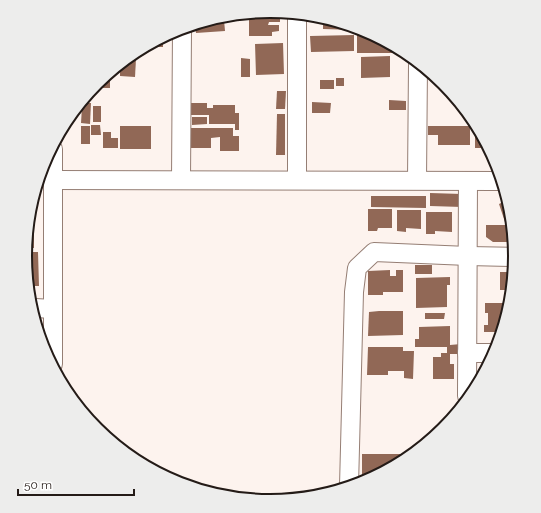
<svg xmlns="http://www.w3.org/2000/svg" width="541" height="513" viewBox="0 0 541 513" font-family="Raleway,sans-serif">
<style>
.building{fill:#916856}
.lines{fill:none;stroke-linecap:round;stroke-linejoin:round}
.minor-casing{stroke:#957e74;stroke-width:20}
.minor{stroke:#fff;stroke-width:18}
.rim{fill:none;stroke:#241b17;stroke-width:2}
</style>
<rect width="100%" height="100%" fill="#fdf3ee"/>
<!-- building -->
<g class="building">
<polygon points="264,14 280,14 280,22 269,22 268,25 279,25 279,31 272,32 272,36 249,36 249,18 264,18"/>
<polygon points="224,20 225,31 196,33 195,26"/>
<polygon points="323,21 355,28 355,30 323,29"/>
<polygon points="357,29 365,30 400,53 357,53"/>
<polygon points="354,35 354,51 311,52 310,36"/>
<polygon points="163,39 163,47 155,47 155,44"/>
<polygon points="283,43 284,74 256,75 255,44"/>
<polygon points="390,56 390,77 361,78 361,57"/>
<polygon points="241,58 250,59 250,77 241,77"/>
<polygon points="132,59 136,59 135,77 120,76 120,67"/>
<polygon points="107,76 110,76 110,88 94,88 97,83"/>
<rect x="336" y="78" width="8" height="8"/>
<rect x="320" y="80" width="14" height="9"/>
<polygon points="277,91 286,91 285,109 276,109"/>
<polygon points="389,100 406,101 406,110 389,110"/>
<polygon points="312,102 331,103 330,113 312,113"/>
<polygon points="84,103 91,103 90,124 81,123 82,106"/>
<polygon points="191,103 207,103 207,108 213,108 213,105 235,105 235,113 239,113 239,130 235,130 235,124 209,124 209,115 191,115"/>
<rect x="93" y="106" width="8" height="16"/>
<polygon points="277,114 285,114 285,155 276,155"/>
<polygon points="192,117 207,117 207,124 192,125"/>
<polygon points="91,125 100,125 101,135 91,135"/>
<rect x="81" y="126" width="9" height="18"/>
<rect x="120" y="126" width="31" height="23"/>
<polygon points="428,126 470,126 470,145 438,145 438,135 428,135"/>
<polygon points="191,128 233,128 233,136 239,136 239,151 220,151 220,137 211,138 211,148 191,148"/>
<polygon points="475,129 481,138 488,148 475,148"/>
<polygon points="103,132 111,132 111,138 118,138 118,148 103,148"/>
<polygon points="430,193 462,194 462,207 430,206"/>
<polygon points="371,196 426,196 426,208 371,207"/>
<polygon points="505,201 510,229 508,229 511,242 493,242 486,237 486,225 506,225 499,204"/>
<polygon points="368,209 392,209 392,228 378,228 377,231 368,231"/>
<polygon points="397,210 421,210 421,229 406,228 406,232 397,231"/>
<polygon points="426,212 452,212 452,232 435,231 435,234 426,234"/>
<polygon points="32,222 34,222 34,248 27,248"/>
<polygon points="31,252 38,252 39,286 31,286 25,259 31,259"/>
<rect x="415" y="265" width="17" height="9"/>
<polygon points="390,270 390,276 396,276 396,270 403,270 403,292 383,292 383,295 368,295 368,271"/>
<polygon points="500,272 513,272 509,290 500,290"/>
<polygon points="450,277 450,285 447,285 447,307 416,308 416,278"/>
<polygon points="485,303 506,303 500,335 498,335 498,332 484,332 484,325 488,325 488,313 485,313"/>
<polygon points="379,311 403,311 403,335 368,336 369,312"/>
<polygon points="425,313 445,313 444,319 425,319"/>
<polygon points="450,326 450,345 461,344 461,354 450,354 450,364 454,364 454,379 433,379 433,357 441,357 441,353 447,353 447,347 415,347 415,339 419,339 419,327"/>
<polygon points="368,347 403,347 403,351 414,351 413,379 404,378 404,371 388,371 388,375 367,375"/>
<polygon points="362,454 404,454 404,457 366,482 362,482"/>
</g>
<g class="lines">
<!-- minor casing -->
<g class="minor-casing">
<g id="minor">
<polyline points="297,16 297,180"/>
<polyline points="53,180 501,181"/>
<polyline points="181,180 182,29"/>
<polyline points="417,180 418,65"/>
<polyline points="35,308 53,309"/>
<polyline points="467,353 496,353"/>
<polyline points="53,364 53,149"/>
<polyline points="467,396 468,181"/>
<polyline points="349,486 354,292 357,268 374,252 468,256 516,257"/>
</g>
</g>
<!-- minor -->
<use href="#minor" class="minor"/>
</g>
<!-- crop -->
<path d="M0 0H541V513H0ZM32 256a238 238 0 1 1 476 0a238 238 0 1 1-476 0Z" fill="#ededec" fill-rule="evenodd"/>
<path class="rim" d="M32 256a238 238 0 1 1 476 0a238 238 0 1 1-476 0Z"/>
<!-- scale -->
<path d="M18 489v6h116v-6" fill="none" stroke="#241b17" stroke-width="2"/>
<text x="24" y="489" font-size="12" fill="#241b17" stroke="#ffffff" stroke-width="3" paint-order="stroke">50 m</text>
</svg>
